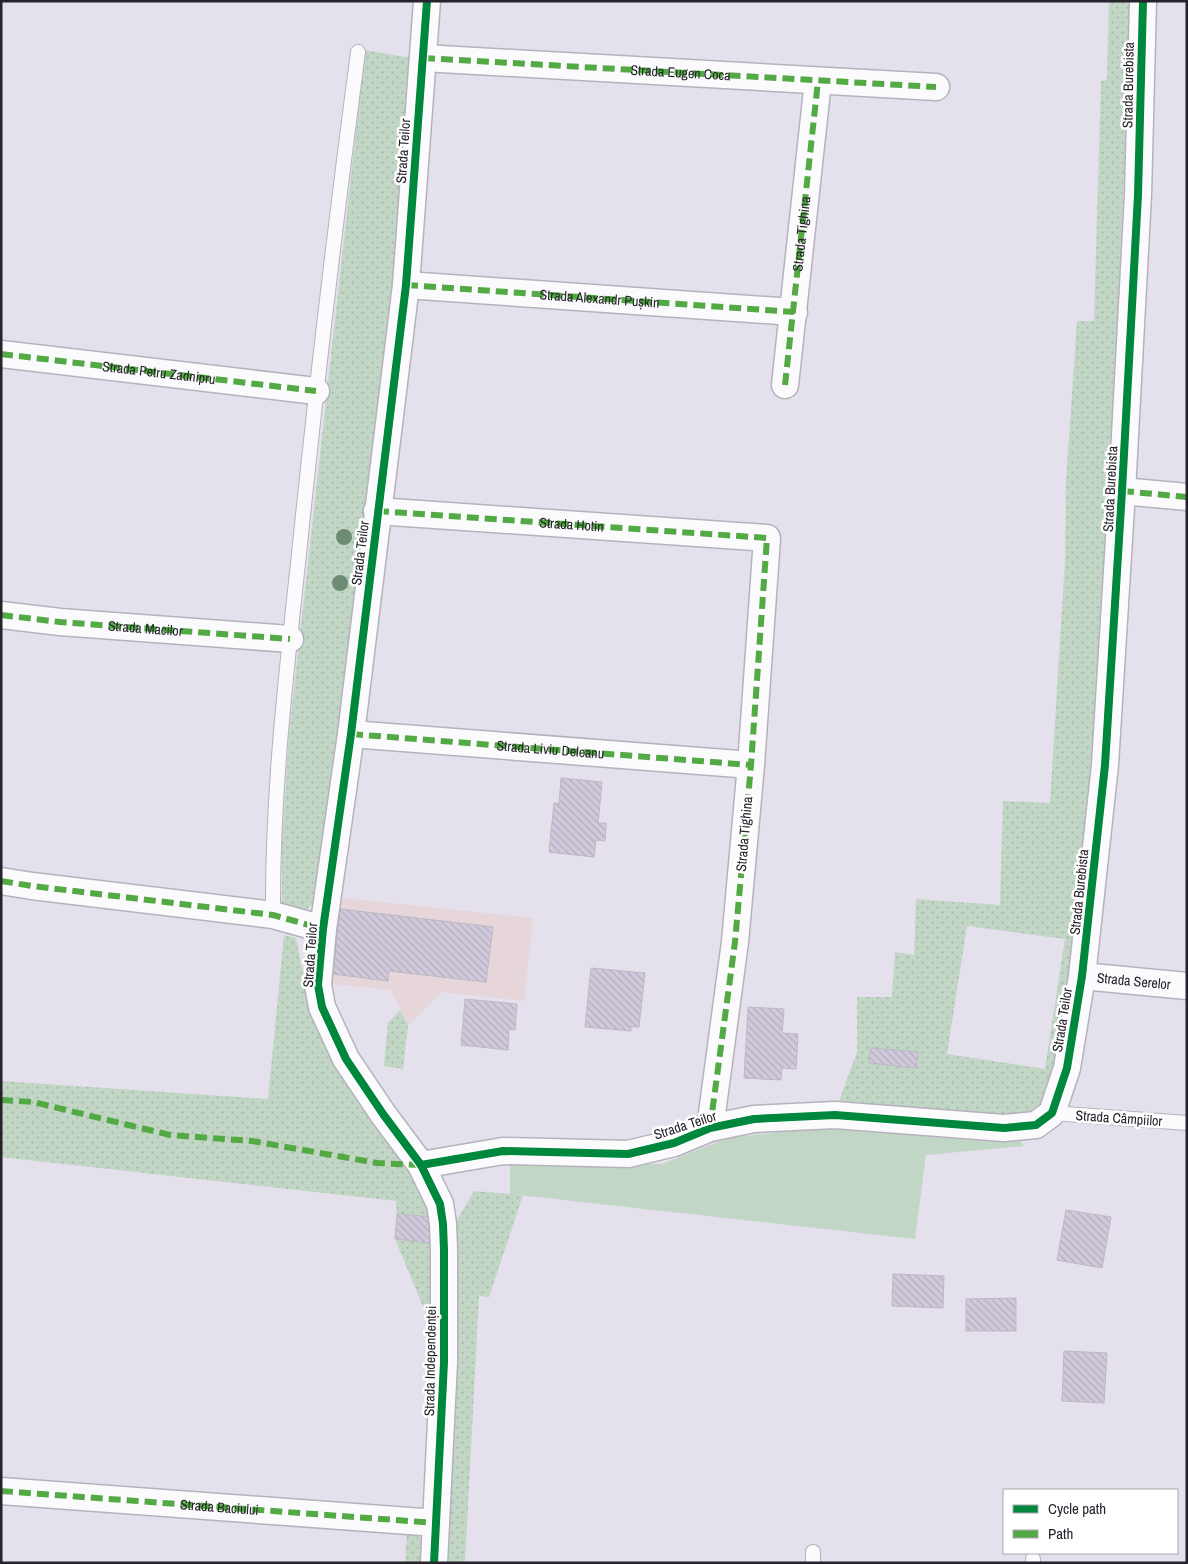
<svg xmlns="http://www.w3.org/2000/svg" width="1188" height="1564" viewBox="0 0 1188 1564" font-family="'Archivo Narrow',sans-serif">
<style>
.commercial{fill:#e6d6da}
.grass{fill:url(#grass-dots);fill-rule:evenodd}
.garden{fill:#c2d6c6}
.building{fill:url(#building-back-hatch);stroke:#bcb8c3}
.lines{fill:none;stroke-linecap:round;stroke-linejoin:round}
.lane-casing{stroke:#b6b2bd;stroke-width:16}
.street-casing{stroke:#b6b2bd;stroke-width:29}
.lane{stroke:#fbfafc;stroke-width:14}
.street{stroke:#fbfafc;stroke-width:26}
.quiet{stroke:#53aa44;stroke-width:6;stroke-dasharray:12 6;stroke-linecap:butt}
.cycleway-casing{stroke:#fff;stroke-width:11}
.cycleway{stroke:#00873e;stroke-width:8}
.tree{fill:#6e8b74}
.labels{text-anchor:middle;stroke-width:5;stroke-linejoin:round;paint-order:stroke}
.street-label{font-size:14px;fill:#27232c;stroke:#fff}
</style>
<defs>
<pattern id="grass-dots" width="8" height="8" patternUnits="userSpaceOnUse" patternTransform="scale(1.25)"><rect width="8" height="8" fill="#c2d6c6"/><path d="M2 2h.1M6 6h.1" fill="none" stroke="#a7b7aa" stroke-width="1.8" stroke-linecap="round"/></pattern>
<pattern id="building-back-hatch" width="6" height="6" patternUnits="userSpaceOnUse" patternTransform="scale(1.25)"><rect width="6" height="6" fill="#d1cadc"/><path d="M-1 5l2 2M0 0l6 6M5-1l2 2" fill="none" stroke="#b3adbd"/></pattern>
</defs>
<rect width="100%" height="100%" fill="#e4e0ec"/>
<!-- commercial -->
<polygon class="commercial" points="341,898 533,918 524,1001 441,992 408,1025 391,990 332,984"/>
<!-- grass -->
<g class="grass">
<path d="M1109,1H1132L1098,741L1059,1072L1039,1109L1019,1119L838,1104L857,1052V997H892L895,952L914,955L916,899L1000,905L1003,801L1050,803L1065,561L1066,481L1077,321H1094L1101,81L1107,80ZM967,926L1065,939L1045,1069L947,1054Z"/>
<polygon points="365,50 411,58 394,281 319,898 304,912 282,909 282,844 289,734"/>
<polygon points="284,935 296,938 305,983 324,1046 399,1156 429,1202 433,1217 397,1214 396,1201 1,1157 1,1081 268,1099"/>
<polygon points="400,1010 408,1025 403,1069 384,1066 388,1023"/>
<polygon points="474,1191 523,1195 489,1297 479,1296 465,1563 444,1563 457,1220"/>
<polygon points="395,1239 430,1243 435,1306 427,1316"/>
<polygon points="407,1532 424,1539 422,1563 405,1563"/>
</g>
<!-- garden -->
<polygon class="garden" points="868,1127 1018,1139 1024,1146 926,1155 915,1239 510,1194 510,1161 662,1164 728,1138 814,1128"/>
<!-- building -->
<g class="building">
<polygon points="561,778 602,782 598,823 606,823 605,841 596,840 594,857 549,852 554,803 559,804"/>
<polygon points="340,909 493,927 486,982 389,971 388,981 333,974"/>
<polygon points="591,968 645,973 639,1027 631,1027 631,1031 585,1027"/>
<polygon points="465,999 517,1004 515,1030 509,1029 508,1050 461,1045"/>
<polygon points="748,1007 784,1009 782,1033 798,1034 796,1069 782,1068 781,1080 744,1078"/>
<polygon points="871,1048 918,1052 916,1068 869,1063"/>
<polygon points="1066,1210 1111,1217 1102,1268 1057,1260"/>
<polygon points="397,1214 433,1217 430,1243 395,1239"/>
<polygon points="893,1274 944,1276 943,1308 892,1306"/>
<polygon points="1016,1298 1016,1331 966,1331 966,1299"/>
<polygon points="1064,1351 1107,1353 1104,1403 1062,1401"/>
</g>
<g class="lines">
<!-- lane casing -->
<g class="lane-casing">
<g id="lane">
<path d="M273,915C272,794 286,675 299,554C316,387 336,219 358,52"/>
<polyline points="1052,1113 1187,1123"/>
<polyline points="813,1552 813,1563"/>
<polyline points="1033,1563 1033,1559"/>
</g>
</g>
<!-- street casing -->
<g class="street-casing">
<g id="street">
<polyline points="427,1 406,285 351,734 323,929 318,985 322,1007 346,1059 383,1114 421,1165 440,1204 443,1224 444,1250 444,1362 434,1563"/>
<polyline points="423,58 936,87"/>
<path id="s1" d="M406,285L794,312"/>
<polyline points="1,354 316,391"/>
<polyline points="785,385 818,81"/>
<polyline points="1122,491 1187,497"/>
<polyline points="377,511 767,538 751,765 735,942 710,1128"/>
<polyline points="1,615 60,622 290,639"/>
<path id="s2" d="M351,734L751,765"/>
<polyline points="1,881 32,886 273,915 323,929"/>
<path id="s3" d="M1082,976L1187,986"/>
<polyline points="421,1165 503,1151 628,1154 674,1143 710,1128 754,1119 835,1115 1004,1128 1036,1125 1052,1113 1067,1068 1082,976 1105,765 1122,491 1138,195 1143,1"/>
<polyline points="1,1491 436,1523"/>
</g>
</g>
<!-- lane -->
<use href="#lane" class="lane"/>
<!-- street -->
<use href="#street" class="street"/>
<!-- quiet -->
<g class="quiet">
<path id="s4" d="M423,58L936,87"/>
<polyline points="406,285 794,312"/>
<path id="s5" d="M1,354L316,391"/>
<path id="s6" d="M785,385L818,81"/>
<polyline points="1122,491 1187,497"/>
<path id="s7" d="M377,511L767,538L751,765L735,942L710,1128"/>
<path id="s8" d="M1,615L60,622L290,639"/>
<polyline points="351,734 751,765"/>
<polyline points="1,881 32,886 273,915 323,929"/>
<polyline points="1,1100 33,1102 170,1135 252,1141 377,1163 421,1165"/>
<path id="s9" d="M1,1491L436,1523"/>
</g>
<!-- cycleway casing -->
<g class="cycleway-casing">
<g id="cycleway">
<polyline points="427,1 406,285 351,734 323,929 318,985 322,1007 346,1059 383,1114 421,1165 440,1204 443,1224 444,1250 444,1362 434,1563"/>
<polyline points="421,1165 503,1151 628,1154 674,1143 710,1128 754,1119 835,1115 1004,1128 1036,1125 1052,1113 1067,1068 1082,976 1105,765 1122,491 1138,195 1143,1"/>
</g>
</g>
<!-- cycleway -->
<use href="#cycleway" class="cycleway"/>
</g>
<!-- trees -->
<g class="tree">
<circle cx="344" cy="537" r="8"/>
<circle cx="340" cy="583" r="8"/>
</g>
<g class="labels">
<!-- street labels -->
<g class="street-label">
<text dy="5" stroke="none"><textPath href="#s4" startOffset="258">Strada Eugen Coca</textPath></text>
<text transform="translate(1128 85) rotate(-89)" y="5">Strada Burebista</text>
<text transform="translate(403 151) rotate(-86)" y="5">Strada Teilor</text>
<text dy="5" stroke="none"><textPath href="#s6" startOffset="152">Strada Tighina</textPath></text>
<text dy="5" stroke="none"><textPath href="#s1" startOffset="194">Strada Alexandr Pușkin</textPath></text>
<text dy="5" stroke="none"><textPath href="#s5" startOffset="159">Strada Petru Zadnipru</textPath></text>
<text transform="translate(1110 489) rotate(-87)" y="5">Strada Burebista</text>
<text dy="5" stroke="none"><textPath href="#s7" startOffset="195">Strada Hotin</textPath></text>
<text transform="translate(360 553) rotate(-83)" y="5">Strada Teilor</text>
<text dy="5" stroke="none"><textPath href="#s8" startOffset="145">Strada Macilor</textPath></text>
<text dy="5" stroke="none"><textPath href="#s2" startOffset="200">Strada Liviu Deleanu</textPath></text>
<text transform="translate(744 834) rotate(-85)" y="5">Strada Tighina</text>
<text transform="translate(1079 892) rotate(-84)" y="5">Strada Burebista</text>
<text transform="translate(310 955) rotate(-86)" y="5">Strada Teilor</text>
<text dy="5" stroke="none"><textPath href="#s3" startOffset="52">Strada Serelor</textPath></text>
<text transform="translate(1062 1020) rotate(-81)" y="5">Strada Teilor</text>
<text transform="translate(1119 1118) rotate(4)" y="5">Strada Câmpiilor</text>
<text transform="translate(685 1125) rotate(-18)" y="5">Strada Teilor</text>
<text transform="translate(430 1361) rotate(-89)" y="5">Strada Independenței</text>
<text dy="5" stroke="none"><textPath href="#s9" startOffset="219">Strada Baciului</textPath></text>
</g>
</g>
<!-- border -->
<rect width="1188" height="1564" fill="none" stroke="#27232c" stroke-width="5"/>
<!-- legend -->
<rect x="1003" y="1489" width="175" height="65" fill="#ffffff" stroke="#a9a7ab"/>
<rect x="1013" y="1505" width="25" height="8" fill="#00873e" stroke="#a9a7ab"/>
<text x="1048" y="1514" font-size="15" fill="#27232c">Cycle path</text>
<rect x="1013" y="1530" width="25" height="8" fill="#53aa44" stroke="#a9a7ab"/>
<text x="1048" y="1539" font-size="15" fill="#27232c">Path</text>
</svg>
